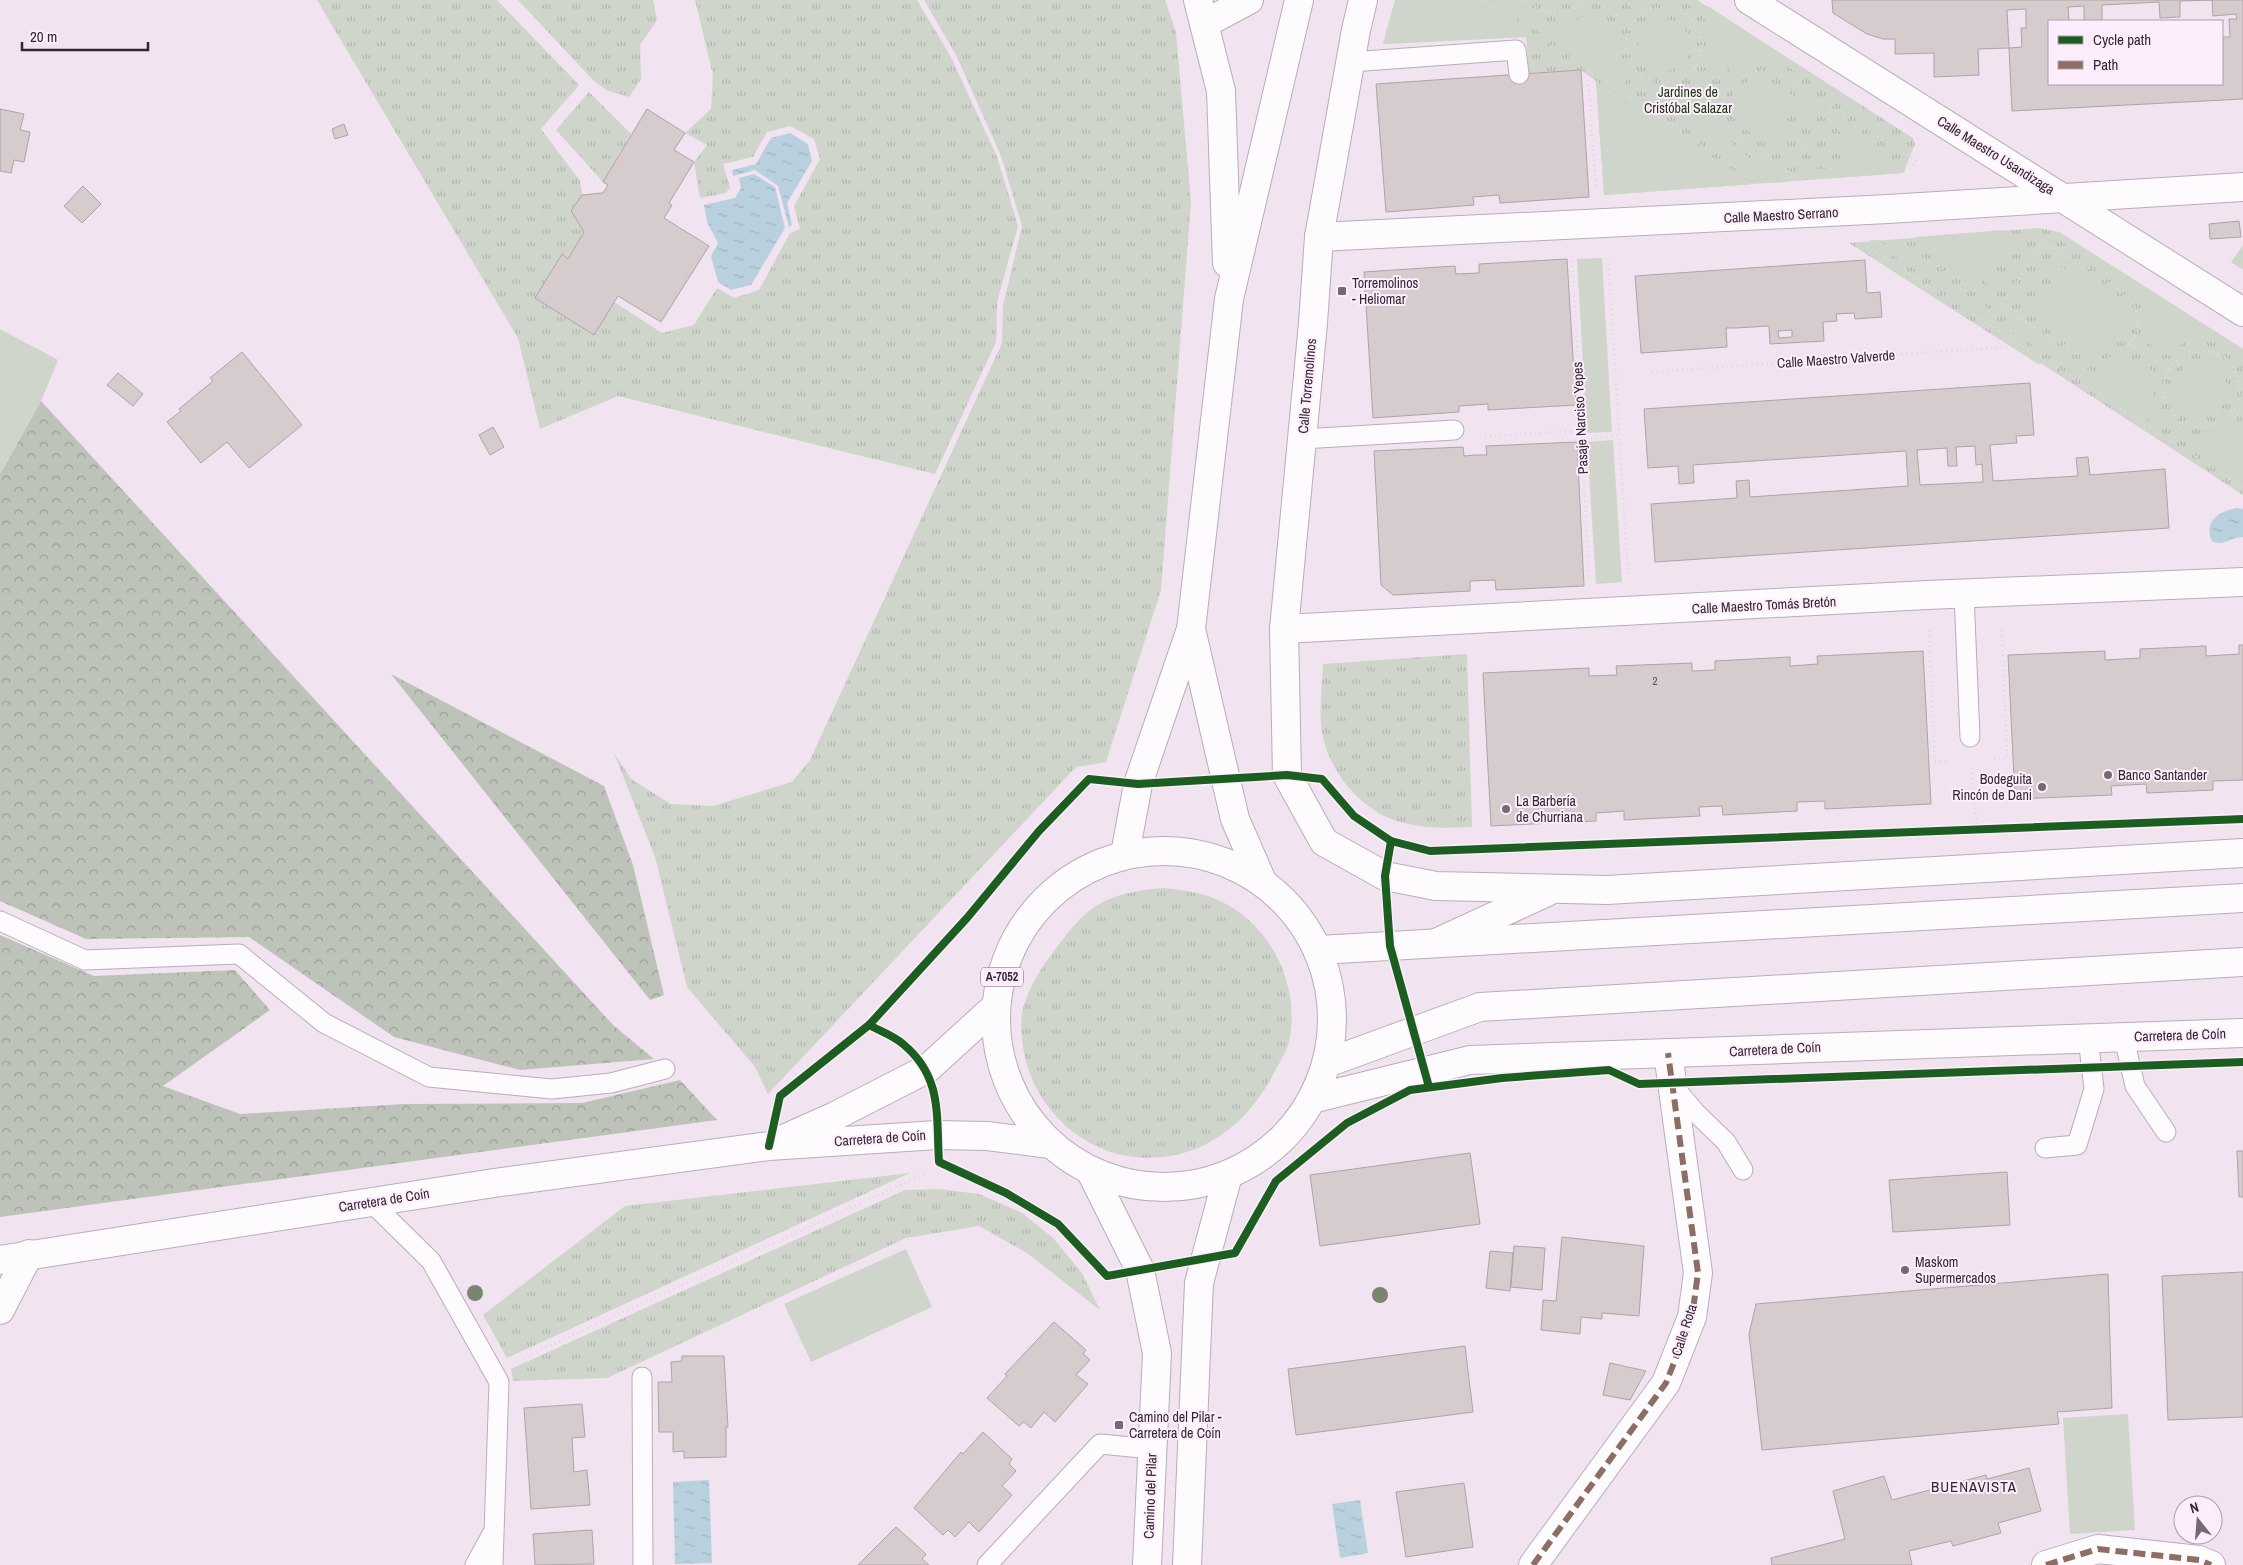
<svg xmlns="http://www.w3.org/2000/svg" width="2243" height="1565" viewBox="0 0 2243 1565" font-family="'Archivo Narrow',sans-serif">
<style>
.grass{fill:url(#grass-tufts)}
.forest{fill:url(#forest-crowns)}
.garden{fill:#cfd5cb}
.water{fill:url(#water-ripples)}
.building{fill:#d7cccd;stroke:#aea3a5;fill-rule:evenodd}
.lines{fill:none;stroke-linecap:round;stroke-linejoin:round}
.lane-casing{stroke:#b8aeb8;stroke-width:21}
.street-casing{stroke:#b8aeb8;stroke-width:30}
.secondary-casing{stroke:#b8aeb8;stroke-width:30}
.primary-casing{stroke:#b8aeb8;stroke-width:30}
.path{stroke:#dddadd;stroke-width:3;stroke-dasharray:1 4;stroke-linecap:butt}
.lane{stroke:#fdfbfd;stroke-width:19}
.street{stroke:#fdfbfd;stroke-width:28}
.secondary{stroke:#fdfbfd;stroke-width:28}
.primary{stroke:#fdfbfd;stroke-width:28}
.quiet{stroke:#8d6e63;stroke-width:6;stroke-dasharray:12 6;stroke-linecap:butt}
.cycleway-casing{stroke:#feeefd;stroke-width:11}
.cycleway{stroke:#1b5e20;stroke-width:8}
.tree{fill:#7a8472}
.poi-dot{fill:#756974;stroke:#feeefd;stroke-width:2}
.labels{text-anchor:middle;stroke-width:4;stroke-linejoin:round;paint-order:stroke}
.number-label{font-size:11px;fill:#5b5159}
.shield{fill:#feeefd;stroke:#6f636f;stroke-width:1}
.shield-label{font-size:12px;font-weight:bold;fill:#322832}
.park-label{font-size:14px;fill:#18360b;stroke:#feeefd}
.street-label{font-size:14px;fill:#322832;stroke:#feeefd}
.poi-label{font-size:14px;fill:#322832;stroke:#feeefd;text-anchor:start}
.neighbourhood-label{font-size:15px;letter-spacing:1px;fill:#322832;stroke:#feeefd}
</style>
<defs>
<pattern id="grass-tufts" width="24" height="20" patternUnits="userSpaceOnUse" patternTransform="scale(1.25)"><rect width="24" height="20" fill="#cfd5cb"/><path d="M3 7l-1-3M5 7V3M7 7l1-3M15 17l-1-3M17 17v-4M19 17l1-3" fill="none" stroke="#b2b7af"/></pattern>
<pattern id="forest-crowns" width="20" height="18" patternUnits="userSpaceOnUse" patternTransform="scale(1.25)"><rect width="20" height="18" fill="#bec3ba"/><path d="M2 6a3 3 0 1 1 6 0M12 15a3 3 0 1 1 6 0" fill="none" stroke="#9b9e98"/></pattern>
<pattern id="water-ripples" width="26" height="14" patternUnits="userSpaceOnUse" patternTransform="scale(1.25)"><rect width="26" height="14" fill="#b9d1df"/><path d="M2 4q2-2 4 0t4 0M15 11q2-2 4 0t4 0" fill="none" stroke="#a0b3c0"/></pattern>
</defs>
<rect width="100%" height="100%" fill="#f1e3f0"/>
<!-- grass -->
<g class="grass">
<polygon points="317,0 497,0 579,85 541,129 580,181 582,195 571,211 584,232 568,259 562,255 535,298 594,335 614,302 662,333 694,325 717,288 734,298 759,290 790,233 800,229 794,206 820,159 814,139 790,126 767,132 753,157 723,164 730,187 726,193 700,198 694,162 707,145 685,133 711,109 713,75 695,0 917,0 951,57 997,157 1018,226 997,302 996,342 935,474 618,396 540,429 518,338"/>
<polygon points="518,0 653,0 657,20 640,45 641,79 629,97 606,90 592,79"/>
<polygon points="924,0 1165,0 1176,32 1191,202 1161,590 1106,762 1076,767 768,1094 755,1067 687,987 655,857 614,753 631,779 671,804 713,806 792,782 810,760 1002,343 1003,305 1022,226 1001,156 956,55"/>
<polygon points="1395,0 1697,0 1913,138 1915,144 1903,173 1604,195 1596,81 1581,70 1529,73 1526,37 1383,44"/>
<polygon points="589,92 631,134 603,182 556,130"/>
<polygon points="2039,228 2059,232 2243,349 2243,495 2042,364 2038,364 1849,243"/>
<path d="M1467,654L1472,827C1449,828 1427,829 1404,823C1360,813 1323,766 1321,722C1320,703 1322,683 1323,664Z"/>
<path d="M1163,888C1182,890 1202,892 1220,901C1272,925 1301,987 1289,1042C1287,1051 1280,1061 1276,1069C1248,1127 1195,1167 1127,1156C1073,1146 1031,1101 1023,1047C1021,1034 1020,1018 1024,1005C1031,983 1043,965 1057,947C1071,928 1084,911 1105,901C1124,892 1143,890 1163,888Z"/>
<polygon points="910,1173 507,1358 483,1315 625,1206"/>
<polygon points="939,1189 979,1194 1022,1213 1053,1238 1082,1273 1100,1310 1027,1253 979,1226 906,1238 607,1378 513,1381 511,1369 905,1190"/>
</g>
<!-- forest -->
<g class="forest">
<polygon points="41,401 613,1025 654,1059 520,1070 394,1037 249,937 86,939 0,901 0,474"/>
<polygon points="391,674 604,786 633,865 664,995 650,1000"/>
<polygon points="0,935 94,976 235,970 270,1010 163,1086 240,1114 404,1104 582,1103 680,1080 717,1120 0,1217"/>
</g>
<!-- garden -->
<g class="garden">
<polygon points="1395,0 1472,0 1527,37 1383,44"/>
<polygon points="1489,0 1505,0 1539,22 1556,25 1579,19 1587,13 1617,32 1616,56 1627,79 1623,86"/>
<polygon points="1621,0 1647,0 1633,8"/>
<path d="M1706,5L1831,86L1828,92C1795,72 1772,47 1735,73L1711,58C1715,41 1711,26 1700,13Z"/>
<circle cx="1664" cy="45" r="26"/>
<path d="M1758,77L1770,81L1817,110L1815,114L1806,110H1797C1785,117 1771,137 1789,147L1784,152C1770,143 1750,135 1738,123C1719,104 1737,82 1758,77Z"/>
<polygon points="1596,81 1754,184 1604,195"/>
<path d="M1696,82L1715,94C1711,143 1753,159 1787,182L1772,183L1645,99L1648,93C1664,97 1684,95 1696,82Z"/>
<path d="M1838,124L1906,168L1903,173L1821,179L1807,170L1810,166C1834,180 1857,144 1835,127Z"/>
<path d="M2004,230L2028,245L2026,249C1997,233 1977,266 2001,288L1999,291L1916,237Z"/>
<path d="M2065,236L2225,338L2222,344C2200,338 2183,339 2166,355L2144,341C2150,322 2146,308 2135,291L2062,242Z"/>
<polygon points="1869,240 1878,240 1987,307 1984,314"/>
<polygon points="2243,245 2243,270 2231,262"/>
<polygon points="1602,258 1612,432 1587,433 1577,259"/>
<path d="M2049,260L2115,300L2125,315V327L2119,342L2105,349L2089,348L2021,305L2023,302C2052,315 2074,278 2048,263Z"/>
<path d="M2009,322C2023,331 2037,340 2052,349C2079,367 2102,385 2131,358L2156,373C2149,393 2156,408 2169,424L2165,430L2006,328Z"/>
<polygon points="0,329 58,360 41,401 0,474"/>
<circle cx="2201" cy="388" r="26"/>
<polygon points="2234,423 2243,429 2243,480 2188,445 2193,435 2217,434"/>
<polygon points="1613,440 1622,582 1596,584 1587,442"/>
<polygon points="906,1249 932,1307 811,1362 784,1304"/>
<polygon points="2128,1414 2135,1530 2070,1534 2063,1418"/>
</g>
<!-- water -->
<g class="water">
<polygon points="790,133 808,144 812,161 787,203 792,225 789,227 778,186 755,170 733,176 732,170 756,164 771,138"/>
<polygon points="754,174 775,187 785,228 751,285 731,290 718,282 711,256 718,243 707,222 704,205 735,198 741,188 739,178"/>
<path d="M2237,508L2243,509V537C2232,537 2222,547 2212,541C2203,521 2220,511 2237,508Z"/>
<polygon points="709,1480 712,1563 675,1564 673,1482"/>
<polygon points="1360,1500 1368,1553 1340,1558 1332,1504"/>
</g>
<!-- building -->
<g class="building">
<path d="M1832,0H2243V99L2012,111L2009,48L1978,49L1979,75L1934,77V53L1895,54V39H1883L1867,34L1833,13ZM2212,0L2213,16L2236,14L2237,19H2229L2230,37H2222V84H2049V21H2069L2068,7L2084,6V21H2102V5L2159,2L2160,18L2180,17V1ZM2026,9V28H2021L2022,47L2009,48L2007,10Z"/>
<polygon points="1581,70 1589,197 1500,203 1499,195 1473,197 1474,205 1386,212 1376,84"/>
<polygon points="0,109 24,114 20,130 30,132 24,162 14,160 11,173 0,171"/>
<polygon points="647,109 685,133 674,150 694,162 669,203 672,205 664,218 709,246 661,322 618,296 594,335 535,298 562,254 568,259 584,232 571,211 582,195 603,193 608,185 603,182"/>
<polygon points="344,124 348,135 335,139 332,129"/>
<polygon points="83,186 101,204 82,223 64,206"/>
<polygon points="2239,221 2241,237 2210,239 2209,224"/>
<polygon points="1567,259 1576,405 1488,410 1488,404 1459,406 1459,412 1373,418 1364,272 1455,266 1456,274 1479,273 1479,264"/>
<path d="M1865,260L1867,293L1880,292L1882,317L1855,319L1854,313L1836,314L1837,321L1823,322L1824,341L1770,344L1769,326L1736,328H1726L1727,347L1641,353L1635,276ZM1792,330V337L1779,338L1778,331Z"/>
<polygon points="242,352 302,425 249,468 227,442 201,463 167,422 181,411 179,409 213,381 210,378"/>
<polygon points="118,373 143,394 133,406 107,385"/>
<path d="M2030,383L2034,435L2016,436L2017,443L1990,445L1993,481L2078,476L2076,458L2088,457L2090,475L2165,469L2169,528L1655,562L1651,504L1737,498L1736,481L1749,480L1750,497L1908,486L1906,451L1693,465L1694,483L1679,484L1678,466L1648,468L1644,409ZM1975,446L1976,465L1982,464L1983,482L1920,485L1917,450L1947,448L1948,466H1957L1956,447Z"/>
<polygon points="493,427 504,447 490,455 479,435"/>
<polygon points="1577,442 1584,586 1496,590 1495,580 1470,581 1470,591 1393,595 1381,585 1374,451 1463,447 1464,456 1475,455 1487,455 1486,446"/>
<polygon points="2239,645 2243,645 2243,780 2213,781 2213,790 2147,793 2146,784 2127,785 2111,786 2112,795 2015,799 2008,655 2105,651 2105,660 2140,658 2140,649 2206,646 2206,656 2239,654"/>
<polygon points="1923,651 1931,804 1825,809 1825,801 1797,802 1797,811 1723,815 1722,806 1699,807 1700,816 1624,820 1624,811 1596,813 1596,821 1491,826 1483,673 1589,668 1589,676 1617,675 1616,666 1692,663 1692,671 1715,670 1715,661 1790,657 1790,666 1818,664 1817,656"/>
<polygon points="2237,1151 2243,1151 2243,1197 2239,1197"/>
<polygon points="1470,1153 1480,1224 1320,1246 1310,1175"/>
<polygon points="2007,1172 2010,1225 1893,1232 1889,1180"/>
<polygon points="1562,1237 1644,1246 1639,1316 1602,1313 1602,1319 1581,1317 1580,1334 1541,1330 1543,1300 1556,1301"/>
<polygon points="1514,1246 1545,1248 1542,1290 1511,1287"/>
<polygon points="1490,1251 1513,1253 1510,1291 1486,1288"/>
<polygon points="2243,1272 2243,1417 2168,1420 2162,1276"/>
<polygon points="2108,1274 2112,1408 2057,1412 2059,1424 1762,1450 1749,1334 1756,1304"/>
<polygon points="1054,1322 1086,1350 1083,1354 1090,1360 1076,1375 1088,1384 1055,1422 1044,1412 1031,1428 1024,1422 1019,1426 987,1398 1007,1376 1005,1374"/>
<polygon points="1465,1346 1473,1412 1296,1435 1288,1369"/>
<polygon points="682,1356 724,1356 728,1427 726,1427 726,1457 684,1458 684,1451 673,1452 673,1432 659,1432 658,1382 672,1382 671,1362 682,1361"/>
<polygon points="1610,1363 1646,1371 1630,1400 1603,1395"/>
<polygon points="582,1404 585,1437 572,1438 574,1472 587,1470 590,1505 531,1509 524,1408"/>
<polygon points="983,1432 1012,1459 1009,1464 1016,1471 1002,1486 1012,1495 979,1532 969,1522 955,1537 948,1530 943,1535 914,1508 961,1452 963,1454"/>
<polygon points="2029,1468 2041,1511 1998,1523 2001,1533 1953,1546 1951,1541 1909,1551 1912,1565 1772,1565 1771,1558 1845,1539 1833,1491 1884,1476 1892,1500 1986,1475 1987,1479"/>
<polygon points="1464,1483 1473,1547 1406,1557 1396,1492"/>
<polygon points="896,1527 926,1554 922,1559 929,1565 858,1565"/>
<polygon points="592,1530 594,1564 535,1565 533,1534"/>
</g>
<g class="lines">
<!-- lane casing -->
<g class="lane-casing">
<g id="lane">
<polyline points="1351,62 1516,50 1519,74"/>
<polyline points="1302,439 1454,430"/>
<polyline points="1964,594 1970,737"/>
<polyline points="0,921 85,960 239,954 324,1023 429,1077 552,1089 611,1083 665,1069"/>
<polyline points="2124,1038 2135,1086 2166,1132"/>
<polyline points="1673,1086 1695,1112 1726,1142 1743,1170"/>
<polyline points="2045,1148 2077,1145 2094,1089 2088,1038"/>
<polyline points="371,1202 431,1261 499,1382 493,1565"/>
<polyline points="642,1377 643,1565"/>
<polyline points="475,1565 492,1534"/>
<polyline points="987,1565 1100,1444 1152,1449"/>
</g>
</g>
<!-- street casing -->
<g class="street-casing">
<g id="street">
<polyline points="1363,0 1356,30 1319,237 1313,323 1284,629 1287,775 1324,842 1385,876 1436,886 1607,890 2243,853"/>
<polyline points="1749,0 2243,312"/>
<polyline points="1319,237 1888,209 2243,187"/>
<polyline points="1284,629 1927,595 2243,582"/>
<polyline points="1436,943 1547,892"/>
<polyline points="1312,1099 1470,1060 2243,1033"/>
<polyline points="0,1310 29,1254"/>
<polyline points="1533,1565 1666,1383 1692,1317 1698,1273 1668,1053"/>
<polyline points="2046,1565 2098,1549 2199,1560 2211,1565"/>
</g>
</g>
<!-- secondary casing -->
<g class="secondary-casing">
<g id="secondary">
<polyline points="1198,0 1221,91 1227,263"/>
<polyline points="1204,24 1249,0"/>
<polyline points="1191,629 1235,819 1262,881"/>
<polyline points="1125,854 1138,784 1191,629 1229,299 1299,0"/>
<polyline points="786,1138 833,1117 927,1069 994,1008"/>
<polyline points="1090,1170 1140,1270 1157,1353 1147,1565"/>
<polyline points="0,1260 494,1183 769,1146 937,1135 987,1136 1050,1144"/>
<polyline points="1187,1565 1199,1283 1228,1175"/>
</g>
</g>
<!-- primary casing -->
<g class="primary-casing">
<g id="primary">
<circle cx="1164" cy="1019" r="168"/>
<polyline points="1319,950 2243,898"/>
<polyline points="1327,1063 1480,1007 2243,962"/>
</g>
</g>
<!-- path -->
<g class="path">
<polyline points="1482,0 1509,17"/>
<path d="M1522,0C1547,15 1563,19 1586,0"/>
<polyline points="1595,0 1631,26"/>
<circle cx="1664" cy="45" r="38"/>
<polyline points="1686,14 1693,0"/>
<polyline points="1547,43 1753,179"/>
<polyline points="1695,67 1728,86"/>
<polyline points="1591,71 1588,75 1596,188"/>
<polyline points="1630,97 1643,77"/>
<polyline points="1788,172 1838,97"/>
<polyline points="1796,177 1736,138 1726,121 1722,100 1728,86 1744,75 1759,70 1777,73 1916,161 1911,170"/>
<path d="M1902,245L2084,358L2101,362C2121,353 2147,336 2136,310C2127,289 2058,251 2036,237"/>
<polyline points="1867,247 2243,487"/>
<polyline points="1608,259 1628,574"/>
<polyline points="1572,261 1589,577"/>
<polyline points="1989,325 2042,241"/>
<polyline points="2130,345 2169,370"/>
<circle cx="2202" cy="389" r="38"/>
<polyline points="2225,358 2232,346"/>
<polyline points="1652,372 2020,346"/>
<polyline points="2234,410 2243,417"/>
<polyline points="1485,436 1581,431"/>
<polyline points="1581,439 1619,436"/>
<polyline points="2173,442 2182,422"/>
<polyline points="1929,631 1935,761 1948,761"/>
<polyline points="1994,759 2007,758 2002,628"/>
<polyline points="1971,768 1978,832"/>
<polyline points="523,1358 926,1173"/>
</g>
<!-- lane -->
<use href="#lane" class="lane"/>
<!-- street -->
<use href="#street" class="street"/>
<!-- secondary -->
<use href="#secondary" class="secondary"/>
<!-- primary -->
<use href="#primary" class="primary"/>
<!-- quiet -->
<g class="quiet">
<polyline points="1533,1565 1666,1383 1692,1317 1698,1273 1668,1053"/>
<polyline points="2046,1565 2098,1549 2199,1560 2211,1565"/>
</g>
<!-- cycleway casing -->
<g class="cycleway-casing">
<g id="cycleway">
<path d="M1391,841L1354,816L1322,779L1287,775L1138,784L1089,779L1039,831L967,918L869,1025C880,1031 894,1036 903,1044C943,1077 936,1116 939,1162L1006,1193L1058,1224L1107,1276L1235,1253L1276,1181L1347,1123L1410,1090L1502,1078L1609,1070L1639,1084L2243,1062"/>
<polyline points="1429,1087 1390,946 1385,876 1391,841 1430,851 2243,819"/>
<polyline points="769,1146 780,1096 869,1025"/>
</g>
</g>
<!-- cycleway -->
<use href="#cycleway" class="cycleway"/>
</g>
<!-- trees -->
<g class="tree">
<circle cx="475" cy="1293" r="8"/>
<circle cx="1380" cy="1295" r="8"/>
</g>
<!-- markers -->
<g class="poi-dot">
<rect x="1337" y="286" width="10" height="10" rx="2.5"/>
<circle cx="2108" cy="775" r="5"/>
<circle cx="2042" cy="787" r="5"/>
<circle cx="1506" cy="809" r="5"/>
<circle cx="1905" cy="1270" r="5"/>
<rect x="1114" y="1420" width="10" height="10" rx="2.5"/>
</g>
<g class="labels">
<!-- number labels -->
<g class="number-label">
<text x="1655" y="685">2</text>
</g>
<!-- shield labels -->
<rect class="shield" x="981" y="967.5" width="42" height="19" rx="4"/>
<g class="shield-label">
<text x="1002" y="981">A-7052</text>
</g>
<!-- park labels -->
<g class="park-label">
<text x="1688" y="97">Jardines de<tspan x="1688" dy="16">Cristóbal Salazar</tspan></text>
</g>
<!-- street labels -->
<g class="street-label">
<text transform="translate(1996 155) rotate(32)" y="5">Calle Maestro Usandizaga</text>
<text transform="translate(1781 215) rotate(-3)" y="5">Calle Maestro Serrano</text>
<text transform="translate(1836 359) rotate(-4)" y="5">Calle Maestro Valverde</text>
<text transform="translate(1307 386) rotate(-85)" y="5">Calle Torremolinos</text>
<text transform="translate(1580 418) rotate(-93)" y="5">Pasaje Narciso Yepes</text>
<text transform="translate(1764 605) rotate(-3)" y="5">Calle Maestro Tomás Bretón</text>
<text transform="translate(2180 1035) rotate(-2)" y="5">Carretera de Coín</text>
<text transform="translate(1775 1049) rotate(-3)" y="5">Carretera de Coín</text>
<text transform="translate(880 1138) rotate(-4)" y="5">Carretera de Coín</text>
<text transform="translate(384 1200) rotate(-9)" y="5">Carretera de Coín</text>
<text transform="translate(1684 1330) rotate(-72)" y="5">Calle Rota</text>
<text transform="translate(1150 1496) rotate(-88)" y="5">Camino del Pilar</text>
</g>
<!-- poi labels -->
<g class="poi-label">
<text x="1352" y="288">Torremolinos<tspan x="1352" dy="16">- Heliomar</tspan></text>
<text x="2118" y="780">Banco Santander</text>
<text x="2032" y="784" text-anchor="end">Bodeguita<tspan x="2032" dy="16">Rincón de Dani</tspan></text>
<text x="1516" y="806">La Barbería<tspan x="1516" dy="16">de Churriana</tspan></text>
<text x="1915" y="1267">Maskom<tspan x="1915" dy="16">Supermercados</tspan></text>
<text x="1129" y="1422">Camino del Pilar -<tspan x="1129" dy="16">Carretera de Coín</tspan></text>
</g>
<!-- neighbourhood labels -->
<g class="neighbourhood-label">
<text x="1974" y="1492">BUENAVISTA</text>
</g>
</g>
<!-- legend -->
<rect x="2048" y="20" width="175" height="65" fill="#feeefd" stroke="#ac9fac"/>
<rect x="2058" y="36" width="25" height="8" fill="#1b5e20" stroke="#ac9fac"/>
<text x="2093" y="45" font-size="15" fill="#322832">Cycle path</text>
<rect x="2058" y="61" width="25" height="8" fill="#8d6e63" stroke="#ac9fac"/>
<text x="2093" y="70" font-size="15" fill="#322832">Path</text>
<!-- north arrow -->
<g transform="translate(2198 1520) rotate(343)"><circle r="24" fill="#feeefd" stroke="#ac9fac"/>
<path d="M0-4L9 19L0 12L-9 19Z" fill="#756974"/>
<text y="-8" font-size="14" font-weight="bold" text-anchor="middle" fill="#322832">N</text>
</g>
<!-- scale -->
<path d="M22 42v8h126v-8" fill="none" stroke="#322832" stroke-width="2.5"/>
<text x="30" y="42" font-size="15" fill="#322832" stroke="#feeefd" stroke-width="4" paint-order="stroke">20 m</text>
</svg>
